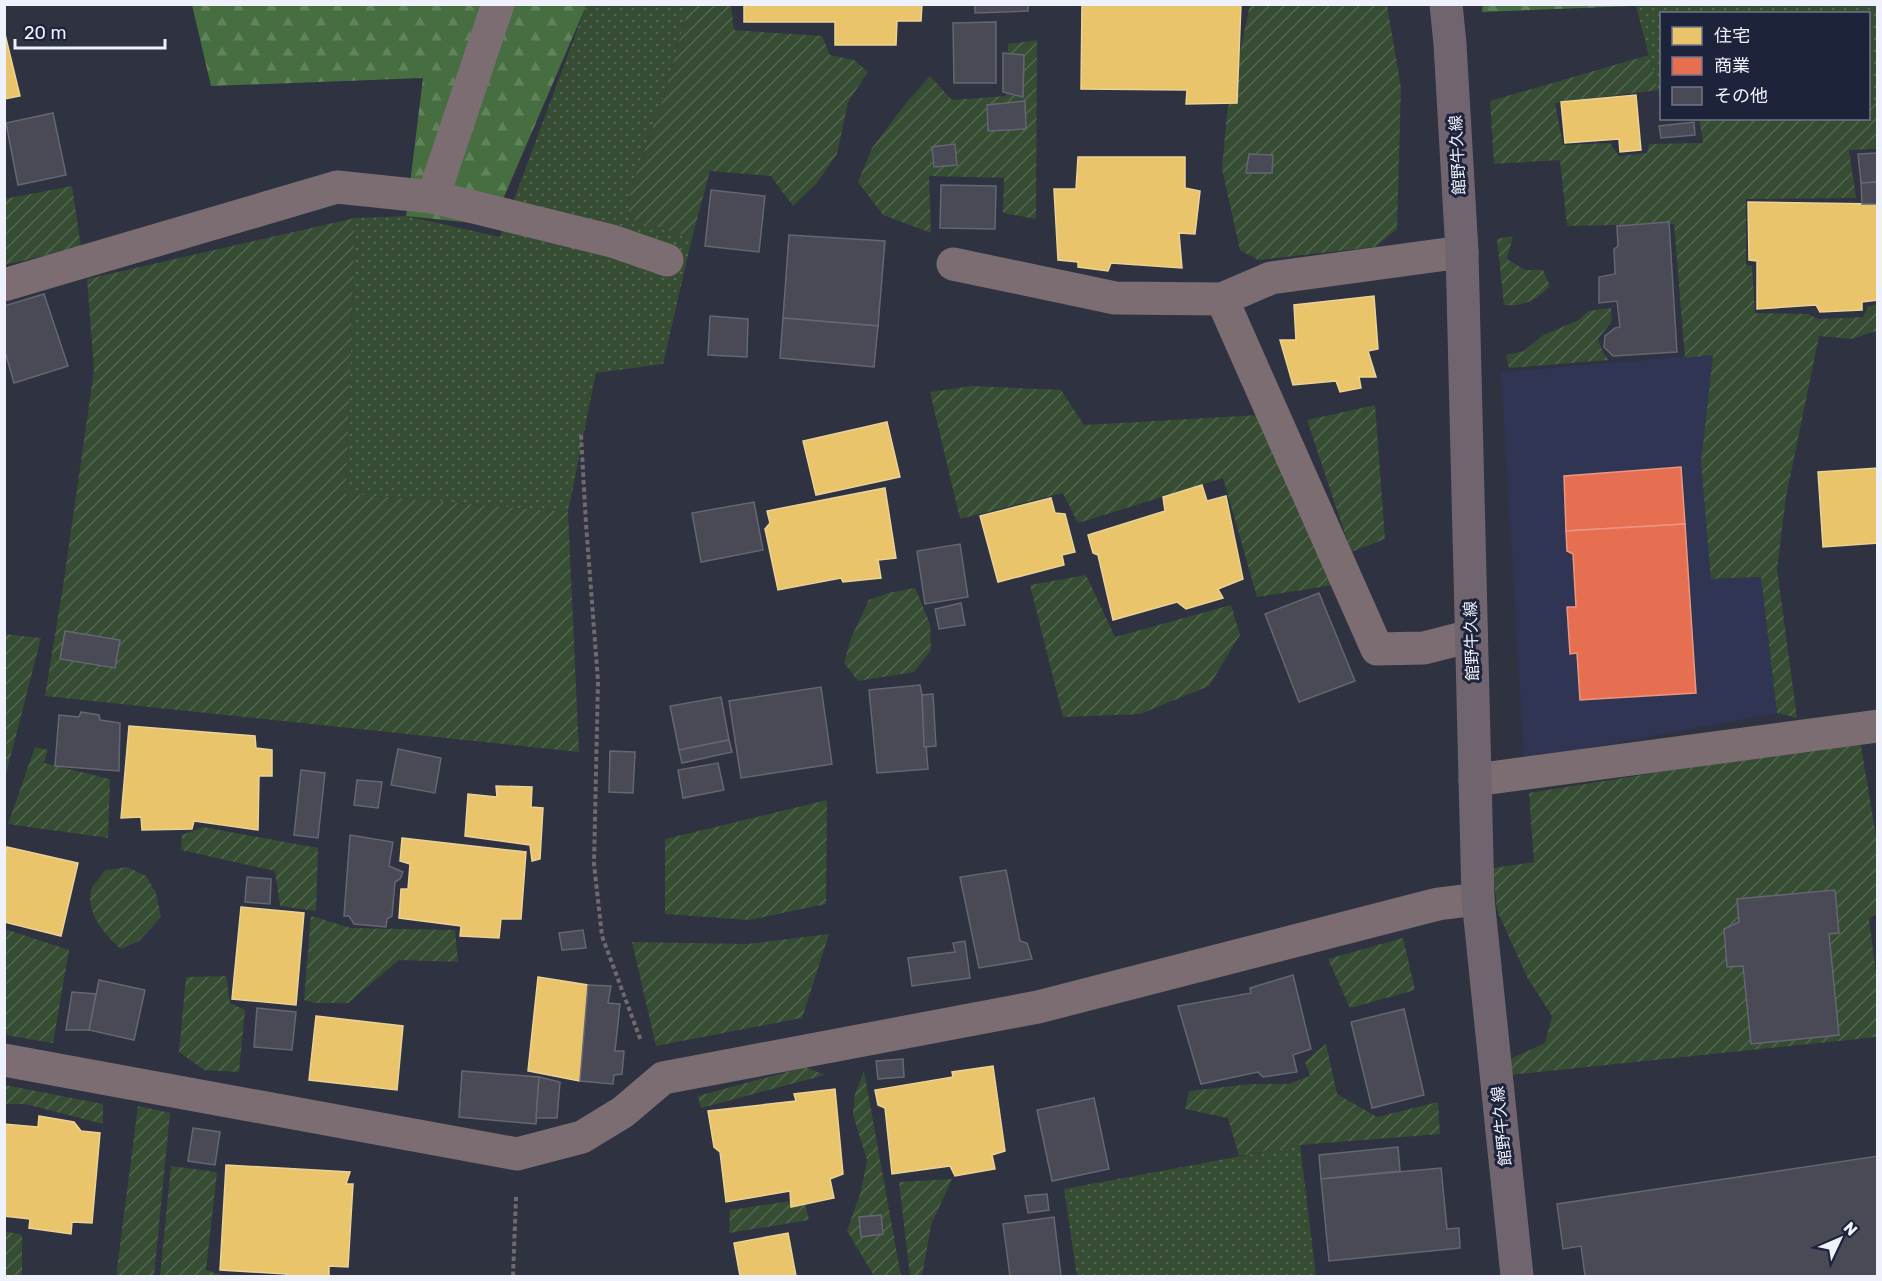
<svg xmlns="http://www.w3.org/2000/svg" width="1882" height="1281" viewBox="0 0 1882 1281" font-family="Rubik,'Noto Sans JP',sans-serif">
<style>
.built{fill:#2f3552}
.grass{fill:url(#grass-dots)}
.forest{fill:url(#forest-firs)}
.garden{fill:url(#garden-furrows);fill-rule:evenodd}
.homes{fill:#e9c46a;stroke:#ebd296;stroke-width:1.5}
.shops{fill:#e76f51;stroke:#e99684;stroke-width:1.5}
.building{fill:#494a56;stroke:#646773;stroke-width:1.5}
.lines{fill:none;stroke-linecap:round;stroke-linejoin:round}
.path{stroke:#716870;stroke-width:4;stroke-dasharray:4.5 3;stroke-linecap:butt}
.minor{stroke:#7c6d72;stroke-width:33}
.major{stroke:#70656e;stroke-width:33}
.labels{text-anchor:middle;stroke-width:6;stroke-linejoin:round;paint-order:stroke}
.street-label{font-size:16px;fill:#eff2fc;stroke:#1e233c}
</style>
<defs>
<pattern id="grass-dots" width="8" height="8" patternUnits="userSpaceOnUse" patternTransform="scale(1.5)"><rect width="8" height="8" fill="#364c33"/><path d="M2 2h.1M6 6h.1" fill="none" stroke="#536651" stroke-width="1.8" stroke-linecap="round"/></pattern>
<pattern id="forest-firs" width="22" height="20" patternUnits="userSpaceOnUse" patternTransform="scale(1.5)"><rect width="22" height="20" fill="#466e40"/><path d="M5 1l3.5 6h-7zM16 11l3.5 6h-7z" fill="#61835c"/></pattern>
<pattern id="garden-furrows" width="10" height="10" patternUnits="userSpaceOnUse" patternTransform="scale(1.5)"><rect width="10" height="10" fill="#364c33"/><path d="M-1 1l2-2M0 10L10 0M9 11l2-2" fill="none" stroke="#536651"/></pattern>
</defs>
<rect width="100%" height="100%" fill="#2f3240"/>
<!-- built -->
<polygon class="built" points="1713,354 1701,462 1712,579 1761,577 1777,713 1524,760 1501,372"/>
<!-- grass -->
<g class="grass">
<polygon points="601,4 689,5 665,93 630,191 628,218 692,238 663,364 596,373 568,512 346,494 355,218 406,216 500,237 586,6"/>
<polygon points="1659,4 1877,5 1877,101 1869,102 1868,14 1662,14 1661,102 1636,6"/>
<polygon points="1300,1145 1316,1276 1077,1276 1064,1189"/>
</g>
<!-- forest -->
<g class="forest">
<polygon points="584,4 586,6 492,225 406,216 423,78 211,86 192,5"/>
<polygon points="1483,4 1659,4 1659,5 1482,12"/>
</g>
<!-- garden -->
<g class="garden">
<polygon points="689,5 731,5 734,30 822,36 830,55 854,60 868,72 848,102 837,154 817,183 793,206 771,176 710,171 692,238 628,218 630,191 665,93"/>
<polygon points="1250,5 1387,5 1401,88 1397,229 1375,247 1258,260 1240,250 1222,169 1227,113"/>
<polygon points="1037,40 1036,219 1003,213 1004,178 929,176 931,233 883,215 858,182 872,148 906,103 930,76 952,100 1006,96 1008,44"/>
<polygon points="1649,55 1658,90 1555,103 1563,145 1610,143 1619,156 1647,153 1649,144 1703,143 1699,119 1868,118 1869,102 1877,101 1877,149 1849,150 1856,198 1746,199 1746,265 1752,266 1755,313 1808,314 1818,319 1863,317 1868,307 1877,304 1876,331 1851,339 1819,336 1786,497 1777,569 1797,718 1777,713 1761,577 1711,579 1701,462 1713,355 1685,358 1674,224 1567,226 1560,160 1494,164 1490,101"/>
<polygon points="72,186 81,247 5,265 4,199"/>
<polygon points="355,218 346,494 568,512 579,752 45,696 64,580 94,370 87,279"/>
<path d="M1513,236L1507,259L1525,270H1543L1550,286C1537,300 1523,307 1504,305L1497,239Z"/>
<polygon points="1611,308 1612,321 1598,339 1603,353 1609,360 1509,368 1506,355 1524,351 1543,335 1579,320 1588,311"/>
<polygon points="972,386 1061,390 1084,425 1260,415 1334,585 1257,597 1223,478 1078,523 1063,493 960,519 930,392"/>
<polygon points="1375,405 1385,539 1351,552 1307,420"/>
<polygon points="1086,575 1115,637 1231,605 1240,635 1209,686 1140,714 1063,717 1030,585"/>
<polygon points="915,588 930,624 931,650 914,672 858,681 844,663 851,638 869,600 888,593"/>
<polygon points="5,634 41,638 5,778 4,634"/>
<path d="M1860,740L1877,842V913L1869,919L1877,981V1037L1510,1075L1506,1061L1545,1043L1552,1016L1527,977L1497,910L1493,868L1534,862L1529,793ZM1737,899L1829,934L1839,1035L1751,1044L1743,966L1727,967L1724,929L1739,922Z"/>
<polygon points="35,747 48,750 44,763 110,779 108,838 8,824"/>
<polygon points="827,800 826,904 749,920 665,914 665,839"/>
<polygon points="203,827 318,848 316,911 280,906 275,871 181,850 182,835"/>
<path d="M127,867L146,876L156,893L161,917L139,941L121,949C105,935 86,914 91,890C93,884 101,876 106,870Z"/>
<polygon points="311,916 351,928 455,930 458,962 399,960 348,1003 314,1003 304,1000"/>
<polygon points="5,929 69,950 53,1043 5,1035"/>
<polygon points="829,934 802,1018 656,1046 632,942 747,944"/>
<polygon points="1403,938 1415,990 1350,1008 1328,959"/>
<polygon points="226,976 230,1003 245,1010 239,1072 204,1070 179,1052 186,977"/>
<polygon points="1326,1044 1337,1094 1377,1117 1438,1102 1440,1134 1300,1145 1239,1156 1228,1118 1185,1109 1189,1091 1251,1084 1288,1084 1310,1076 1305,1062"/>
<polygon points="805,1067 825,1075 701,1108 698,1096"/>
<polygon points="864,1071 901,1276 874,1276 847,1231 861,1191 867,1160 853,1115 855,1094"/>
<polygon points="5,1085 103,1104 103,1124 25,1104 5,1104"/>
<polygon points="138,1106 170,1113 154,1276 116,1276"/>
<polygon points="171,1166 217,1172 206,1270 224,1276 160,1276"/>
<polygon points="952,1179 931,1225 922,1276 910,1276 899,1182"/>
<polygon points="804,1199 809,1220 729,1233 730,1210"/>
<polygon points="5,1231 22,1235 22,1276 5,1276"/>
</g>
<!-- homes -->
<g class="homes">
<polygon points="744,4 922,4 921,21 897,21 896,45 835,45 835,22 744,22"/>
<polygon points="1082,4 1241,4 1237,103 1186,104 1187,90 1081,89"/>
<polygon points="4,30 20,96 4,99"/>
<polygon points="1636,95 1641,150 1620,152 1619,139 1565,143 1561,102"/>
<polygon points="1078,157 1185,157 1185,188 1200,191 1195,234 1179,233 1182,268 1111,263 1108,271 1078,267 1078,262 1058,260 1054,189 1076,189"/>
<polygon points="1748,202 1878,204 1878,300 1862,302 1862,310 1820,312 1816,305 1757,309 1757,261 1749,260"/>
<polygon points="1374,296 1378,349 1368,351 1376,377 1359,377 1361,388 1340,392 1336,381 1293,385 1280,340 1296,340 1294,305"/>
<polygon points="887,422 900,477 816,495 803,441"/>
<polygon points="1878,468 1878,543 1823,547 1818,472"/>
<polygon points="1202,485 1207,501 1226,496 1243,579 1218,589 1223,598 1186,609 1177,602 1113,620 1098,555 1093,553 1088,535 1165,511 1163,497"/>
<polygon points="885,488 896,558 878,560 881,578 843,582 841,578 778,590 765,529 770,523 767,511"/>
<polygon points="1051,498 1055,513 1065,514 1075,552 1062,555 1064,565 998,582 980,516"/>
<polygon points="129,726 255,736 256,748 272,750 272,776 259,776 258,830 194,821 192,829 142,830 141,817 121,818"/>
<polygon points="496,786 532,787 531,807 543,808 540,859 532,861 530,845 465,836 468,794 497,797"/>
<polygon points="402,838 526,852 521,919 501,919 499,938 460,936 461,926 399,918 401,889 408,889 410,864 400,861"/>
<polygon points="7,847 78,863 61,936 4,922 4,859"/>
<polygon points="241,907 304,913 296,1005 232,999"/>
<polygon points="538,977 588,985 580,1081 528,1071"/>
<polygon points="316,1016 403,1026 397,1090 309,1080"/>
<polygon points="993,1066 1005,1151 992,1155 995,1169 955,1176 950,1166 892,1174 885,1108 878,1105 875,1090 953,1077 952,1072"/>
<polygon points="835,1089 843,1174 830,1179 834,1198 791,1207 790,1191 726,1202 720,1152 714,1147 708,1111 796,1101 794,1094"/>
<polygon points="39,1116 74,1122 81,1131 100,1133 92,1223 72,1222 71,1234 29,1228 30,1219 4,1216 4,1124 38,1127"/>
<polygon points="226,1165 350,1172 346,1184 353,1184 348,1267 329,1266 329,1276 286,1276 286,1274 220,1270"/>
<polygon points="788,1233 796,1276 740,1276 734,1243"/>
</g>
<!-- shops -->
<g class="shops">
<polygon points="1681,467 1685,524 1566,531 1564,476"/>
<polygon points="1685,524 1696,693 1580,700 1577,653 1570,654 1567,607 1576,607 1573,554 1567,551 1566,531"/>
</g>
<!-- building -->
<g class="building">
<polygon points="975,4 1028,4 1028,11 975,13"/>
<polygon points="996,22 996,83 954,83 953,23"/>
<polygon points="1003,53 1024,55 1023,97 1003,92"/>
<polygon points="1025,101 1026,129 988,131 987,105"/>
<polygon points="53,113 66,175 18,185 6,123"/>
<polygon points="1694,122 1695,135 1661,138 1659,126"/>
<polygon points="955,144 957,165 934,167 932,147"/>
<polygon points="1878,153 1878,182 1861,183 1858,154"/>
<polygon points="1249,154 1273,155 1272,173 1246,173"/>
<polygon points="1878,182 1878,204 1862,204 1861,183"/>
<polygon points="941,185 996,186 995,229 940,228"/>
<polygon points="711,190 765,196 759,252 705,246"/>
<polygon points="1669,222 1677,352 1613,356 1604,347 1605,336 1615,328 1620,327 1617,301 1599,303 1599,277 1615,274 1614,249 1618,246 1617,226"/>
<polygon points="789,235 885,241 878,326 783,318"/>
<polygon points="44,294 68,366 14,383 4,348 4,306"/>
<polygon points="710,316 748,319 747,357 708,355"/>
<polygon points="783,318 878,326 874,367 780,358"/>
<polygon points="754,502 763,550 701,562 692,513"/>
<polygon points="960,544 968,597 925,604 917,551"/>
<polygon points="1319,593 1355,681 1299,702 1265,614"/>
<polygon points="961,603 965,625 939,629 935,609"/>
<polygon points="65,631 120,640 115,668 60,659"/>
<polygon points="920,685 922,695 928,769 877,773 869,690"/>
<polygon points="821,687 832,764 741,778 729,701"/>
<polygon points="933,694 936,746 924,747 922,695"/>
<polygon points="721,697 729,740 679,750 670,706"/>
<polygon points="81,712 99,715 100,720 120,723 119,771 55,766 59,715 79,717"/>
<polygon points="729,740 732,752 682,763 679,750"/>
<polygon points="398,749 441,758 435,793 391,785"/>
<polygon points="610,751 635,752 633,793 609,792"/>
<polygon points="718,763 724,790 683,798 678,770"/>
<polygon points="301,770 325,773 318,838 294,835"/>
<polygon points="357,780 382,782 378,808 354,805"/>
<polygon points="350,835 393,842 389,866 403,872 400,879 395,882 392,916 387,919 386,927 354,924 349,916 344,916"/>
<polygon points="1006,870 1020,941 1027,943 1032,959 979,968 960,877"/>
<polygon points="247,877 271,879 270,904 245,902"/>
<polygon points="1835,890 1839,933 1829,934 1839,1035 1751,1044 1743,966 1727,967 1724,929 1739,922 1737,899"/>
<polygon points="583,930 586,948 562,950 559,933"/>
<polygon points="965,941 970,978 912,986 908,958 955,952 953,943"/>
<polygon points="1293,975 1311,1049 1293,1055 1297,1072 1263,1077 1258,1072 1201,1084 1178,1006 1251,993 1250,988"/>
<polygon points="99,980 145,990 134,1040 89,1030"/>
<polygon points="588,985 611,986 608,1003 620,1004 615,1051 624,1051 622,1074 614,1075 613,1084 580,1081"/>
<polygon points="72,992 96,994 89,1030 66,1030"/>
<polygon points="257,1008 296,1012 292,1050 254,1047"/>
<polygon points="1404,1009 1424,1095 1372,1108 1351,1022"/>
<polygon points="903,1059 904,1077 878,1079 876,1061"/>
<polygon points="462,1071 539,1077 536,1124 459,1117"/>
<polygon points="539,1077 560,1082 557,1118 536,1118"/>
<polygon points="1094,1098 1109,1169 1052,1181 1037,1110"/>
<polygon points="193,1128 220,1132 215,1165 188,1161"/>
<polygon points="1398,1147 1400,1171 1321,1179 1319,1155"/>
<polygon points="1878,1156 1878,1276 1585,1276 1581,1246 1563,1249 1557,1204"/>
<polygon points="1441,1168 1447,1229 1459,1228 1460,1248 1329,1261 1321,1179"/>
<polygon points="1047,1194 1049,1210 1028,1213 1025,1196"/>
<polygon points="881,1215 883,1234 861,1237 859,1217"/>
<polygon points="1054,1217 1061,1276 1010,1276 1003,1224"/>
</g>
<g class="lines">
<!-- path -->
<g class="path">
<polyline points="581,435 586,524 598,681 594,864 602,936 641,1041"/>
<polyline points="513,1276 516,1197"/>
</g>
<!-- minor -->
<g class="minor">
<polyline points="433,197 498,4"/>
<polyline points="1462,252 1271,278 1222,299 1377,649 1424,648 1471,636"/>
<polyline points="953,264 1115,298 1222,299"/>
<polyline points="4,285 337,187 433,197 612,241 667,260"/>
<polyline points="1475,780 1878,726"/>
<polyline points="4,1060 517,1154 582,1137 623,1112 663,1078 1038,1007 1438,904 1478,899"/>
</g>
<!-- major -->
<polyline class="major" points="1446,4 1450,44 1462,252 1478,899 1517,1276"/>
</g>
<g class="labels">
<!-- street labels -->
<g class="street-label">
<text transform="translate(1457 155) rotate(-93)" y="6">館野牛久線</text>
<text transform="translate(1471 641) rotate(-92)" y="6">館野牛久線</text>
<text transform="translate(1501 1126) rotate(-96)" y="6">館野牛久線</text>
</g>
</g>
<!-- border -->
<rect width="1882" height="1281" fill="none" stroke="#eff2fc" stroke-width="12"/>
<!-- legend -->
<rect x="1660" y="12" width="210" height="108" fill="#1e233c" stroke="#727689" stroke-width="1.5"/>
<rect x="1672" y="27" width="30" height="18" fill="#e9c46a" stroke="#727689" stroke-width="1.5"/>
<text x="1714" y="42" font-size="18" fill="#eff2fc">住宅</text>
<rect x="1672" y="57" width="30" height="18" fill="#e76f51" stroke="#727689" stroke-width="1.5"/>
<text x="1714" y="72" font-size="18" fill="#eff2fc">商業</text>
<rect x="1672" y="87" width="30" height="18" fill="#494a56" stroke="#727689" stroke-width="1.5"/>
<text x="1714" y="102" font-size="18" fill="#eff2fc">その他</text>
<!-- north arrow -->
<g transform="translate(1840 1239) rotate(46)" stroke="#1e233c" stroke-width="4.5" paint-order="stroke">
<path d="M0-4.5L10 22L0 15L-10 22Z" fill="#eff2fc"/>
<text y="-9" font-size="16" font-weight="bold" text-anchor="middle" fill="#eff2fc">N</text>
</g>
<!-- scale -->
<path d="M15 39v9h150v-9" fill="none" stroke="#eff2fc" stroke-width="3"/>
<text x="24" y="39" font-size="18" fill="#eff2fc" stroke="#1e233c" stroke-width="4.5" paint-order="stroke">20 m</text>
</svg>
